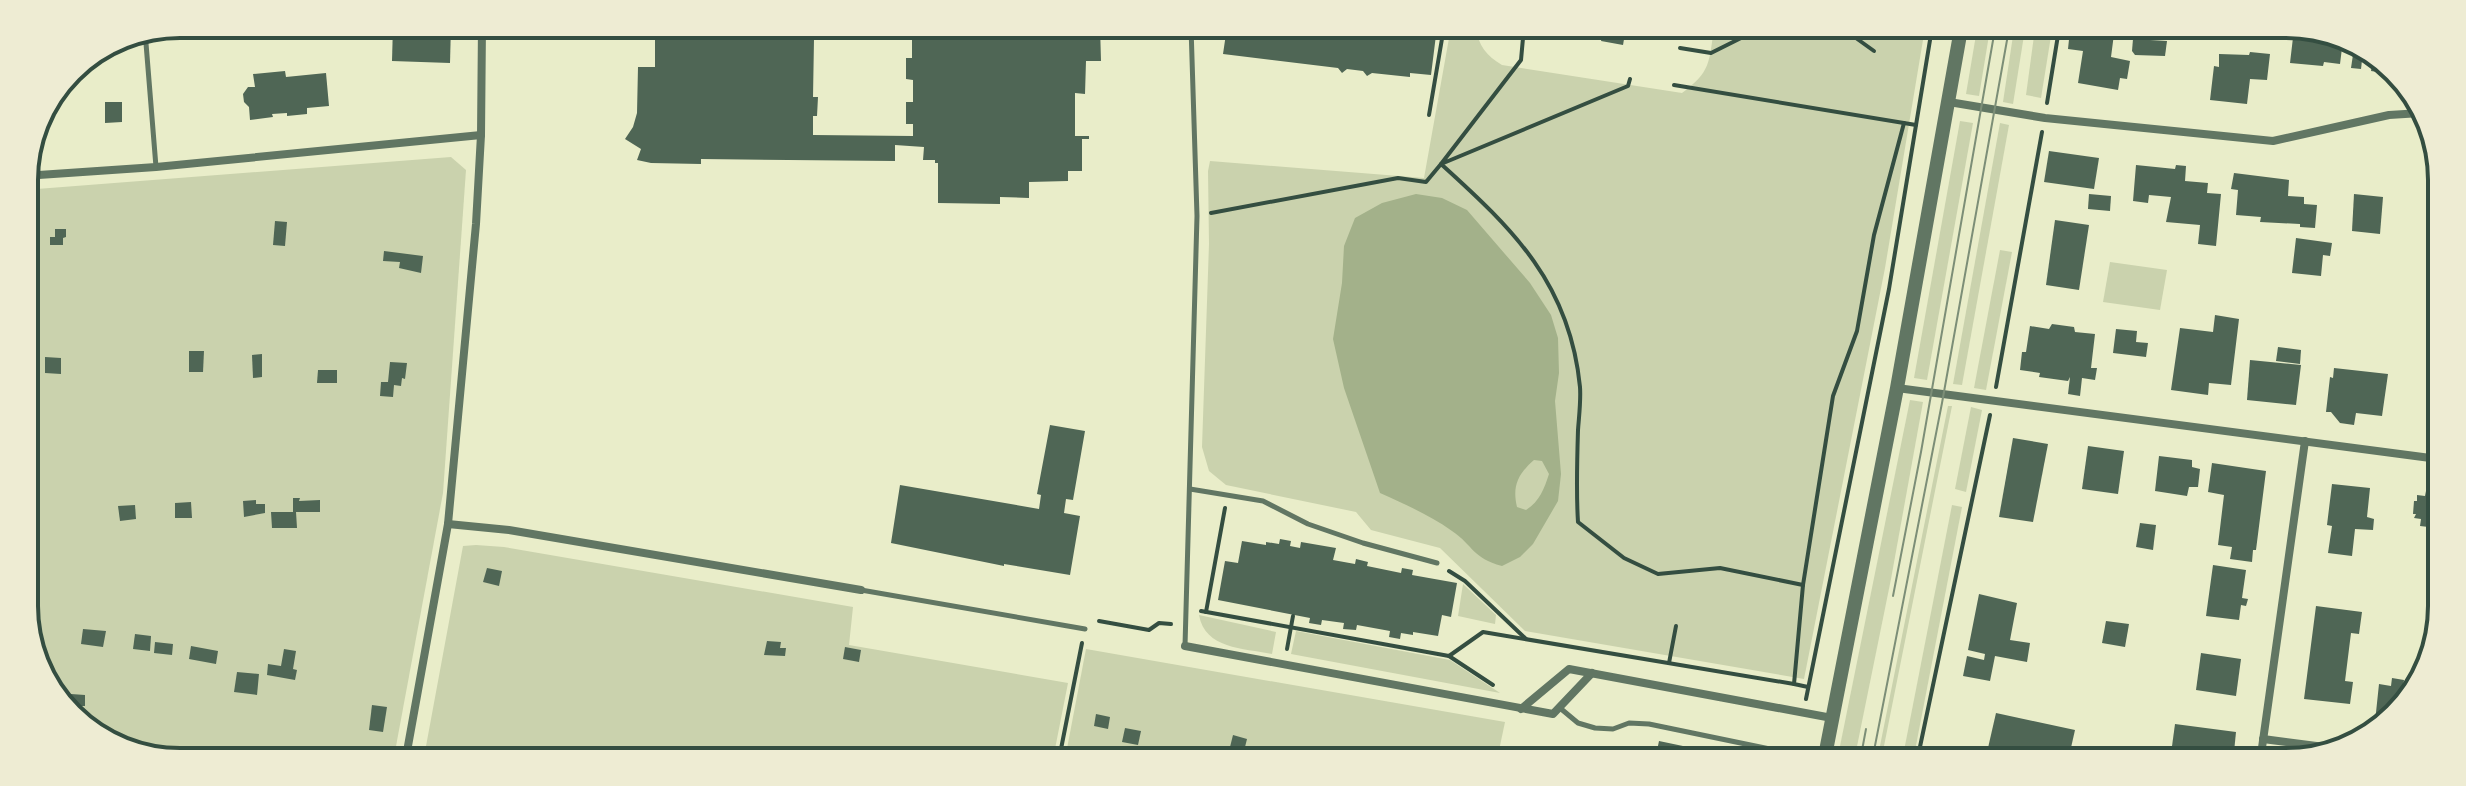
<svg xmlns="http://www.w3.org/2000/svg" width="2466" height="786" viewBox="0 0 2466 786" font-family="'IBM Plex Sans',sans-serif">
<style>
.green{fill:#cad2ad}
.water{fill:#a3b18a;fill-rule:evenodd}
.building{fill:#4f6655}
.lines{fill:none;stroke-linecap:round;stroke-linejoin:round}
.path{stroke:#344e41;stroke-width:4}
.service{stroke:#617663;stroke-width:5}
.minor{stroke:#617663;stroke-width:8}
.tertiary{stroke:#617663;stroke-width:14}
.tram{stroke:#7c8e77;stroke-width:2}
.rim{fill:none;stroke:#344e41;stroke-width:4}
</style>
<rect width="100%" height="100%" fill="#e9edc9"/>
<!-- green -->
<g class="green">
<path d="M1451,27H1476C1478,46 1487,56 1502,65L1682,93C1711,72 1709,62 1714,28H1925L1885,268L1804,679L1525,631L1440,548L1371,530L1356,512L1226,485L1209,471L1202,447L1209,244L1208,171L1210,161L1424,178Z"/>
<polygon points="1977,29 1990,29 1979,96 1966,94"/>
<polygon points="2014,29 2025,29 2013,104 2003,102"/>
<polygon points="2037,33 2051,36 2041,98 2026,95 2034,36"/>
<polygon points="1960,121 1973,123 1927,380 1914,378"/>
<polygon points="2000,123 2009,125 1962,385 1953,384"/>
<polygon points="451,157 466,170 443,493 394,757 139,757 63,709 27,636 24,190"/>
<polygon points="2000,250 2012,252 1986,390 1974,388"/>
<polygon points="2110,262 2167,270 2160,310 2103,302"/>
<polygon points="1910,400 1923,402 1891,579 1854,761 1837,761"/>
<polygon points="1948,406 1952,406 1881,761 1877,761"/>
<polygon points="1971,407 1982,410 1966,492 1955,489"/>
<polygon points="1952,505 1962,507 1913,761 1902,761"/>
<polygon points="476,545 504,547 853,607 849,645 1068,683 1053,759 424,757 463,546"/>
<polygon points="1463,584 1496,615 1495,624 1458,616"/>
<path d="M1199,615L1276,632L1272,654C1243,648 1205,649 1199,615Z"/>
<polygon points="1296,631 1450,660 1500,693 1291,654"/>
<polygon points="1086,649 1505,722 1497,760 1065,759"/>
</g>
<!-- water -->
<path class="water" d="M1416,194L1442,198L1467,210L1530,283L1551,315L1558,338L1559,373L1555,401L1561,474L1558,501L1533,544L1520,557L1502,566C1472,558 1474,546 1452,531C1430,515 1404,504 1380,493L1344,388L1333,339L1342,283L1344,246L1355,218L1382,203ZM1534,460L1542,461L1549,474C1544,489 1540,501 1526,510L1517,507C1512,486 1518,474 1534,460Z"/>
<!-- building -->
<g class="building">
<polygon points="393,25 451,25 450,63 392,61"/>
<polygon points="906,26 1100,26 1101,61 1086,61 1085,94 1075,93 1075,136 1089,136 1089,139 1082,139 1082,171 1068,171 1068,181 1029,182 1029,198 1000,197 1000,204 938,203 938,163 935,163 935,160 923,160 924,147 895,145 895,161 701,159 701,164 651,163 637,160 641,149 625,139 633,127 637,113 638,67 655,67 655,37 814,39 813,97 818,97 817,116 813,116 813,135 913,136 913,124 906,124 906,102 913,102 913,80 906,79 906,58 912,58 912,36 906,36"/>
<polygon points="1227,27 1437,27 1431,75 1410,73 1410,77 1372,73 1367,76 1363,71 1347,69 1342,73 1338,68 1223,54"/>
<polygon points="1604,28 1626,28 1623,45 1601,41"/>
<polygon points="2294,29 2323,33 2323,29 2327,29 2343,40 2340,64 2324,62 2323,66 2290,63"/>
<polygon points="2070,30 2114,34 2111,57 2130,61 2127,79 2120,78 2118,90 2078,83 2083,51 2068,49"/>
<polygon points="2133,39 2167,41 2165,56 2135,55 2132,51"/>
<polygon points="2354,48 2363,52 2361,69 2351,68"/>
<polygon points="2250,52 2270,54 2267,80 2250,79 2247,104 2210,100 2214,66 2219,67 2219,54 2249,55"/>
<polygon points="2373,58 2403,77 2405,80 2396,79 2396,75 2371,71"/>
<polygon points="285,71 286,77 326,73 329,106 307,108 307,114 287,116 287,113 272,114 273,117 250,120 249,107 244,102 243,94 248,87 255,87 253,74"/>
<polygon points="105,102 122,102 122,122 105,123"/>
<polygon points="2432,148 2439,150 2439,198 2426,196"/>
<polygon points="2049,151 2099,158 2094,189 2044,182"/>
<polygon points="2136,165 2175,169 2176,165 2186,166 2185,181 2208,183 2207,193 2221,194 2216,246 2198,244 2200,225 2166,222 2171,197 2149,195 2148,203 2133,201"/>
<polygon points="2234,173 2289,180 2288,196 2304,197 2304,204 2317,205 2315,228 2300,227 2300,224 2260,222 2261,217 2236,215 2238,190 2231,189"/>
<polygon points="2089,194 2111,196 2110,211 2088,209"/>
<polygon points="2354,194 2383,197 2380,234 2352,231"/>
<polygon points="2055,220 2089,225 2079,290 2046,285"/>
<polygon points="275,221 287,222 285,246 273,245"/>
<polygon points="55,229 66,229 66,237 63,238 63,245 50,245 50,237 55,237"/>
<polygon points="2296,238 2332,243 2330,256 2323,255 2321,276 2292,273"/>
<polygon points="384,251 423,256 421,273 399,268 400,262 383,261"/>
<polygon points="2215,315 2239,319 2231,385 2209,383 2208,395 2171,390 2180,328 2213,332"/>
<polygon points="2052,324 2074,327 2075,332 2095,334 2091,368 2097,368 2095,380 2082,378 2080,396 2068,394 2070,377 2068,381 2039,377 2040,373 2020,370 2022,352 2026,352 2030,326 2049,329"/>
<polygon points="2116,329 2137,331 2136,342 2148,343 2146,357 2113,353"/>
<polygon points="2278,347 2301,350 2300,364 2276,361"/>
<polygon points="189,351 204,351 203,372 189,372"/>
<polygon points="262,354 262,377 253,378 252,355"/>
<polygon points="45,357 61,358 61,374 45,373"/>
<polygon points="2250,360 2301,365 2296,405 2247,400"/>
<polygon points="390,362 407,363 405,379 402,378 401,386 394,385 393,397 380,396 381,382 388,382"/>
<polygon points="2334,368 2388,374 2382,416 2356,413 2354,425 2340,423 2331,412 2326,412 2330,377 2333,378"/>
<polygon points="318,370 337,370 337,383 317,383"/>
<polygon points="1050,425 1085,431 1073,500 1066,499 1064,513 1080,516 1070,575 1004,564 1004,566 891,543 900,485 1039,509 1041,495 1037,494"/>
<polygon points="2013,438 2048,444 2033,522 1999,517"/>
<polygon points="2088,446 2124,451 2118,494 2082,489"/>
<polygon points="2159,456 2192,460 2192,467 2200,469 2198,487 2189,487 2187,496 2155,491"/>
<polygon points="2212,463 2266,471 2256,550 2253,550 2252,562 2230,559 2232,547 2218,545 2224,495 2208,492"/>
<polygon points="2332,484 2370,488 2367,517 2374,519 2373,530 2355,529 2352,556 2328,553 2332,526 2327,525"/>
<polygon points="2426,491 2437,493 2437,528 2420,526 2421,519 2414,518 2416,514 2413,514 2414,501 2417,501 2417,495 2425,496"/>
<polygon points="293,498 300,498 299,501 320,500 320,512 296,512 297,528 272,528 271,512 293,512"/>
<polygon points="256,500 256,504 265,504 265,513 244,517 243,501"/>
<polygon points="191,502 192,518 175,518 175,503"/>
<polygon points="135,505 136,519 120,521 118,506"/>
<polygon points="2140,523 2156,525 2153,550 2136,547"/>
<polygon points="1280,539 1291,541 1290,546 1300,548 1301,542 1336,548 1333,560 1355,564 1356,559 1368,562 1367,566 1401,573 1402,568 1413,570 1412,575 1457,583 1451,617 1442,615 1438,636 1413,632 1413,635 1401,633 1400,639 1389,637 1390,631 1357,625 1356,630 1343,629 1344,623 1322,620 1321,625 1309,623 1310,618 1218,600 1225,561 1238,563 1242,541 1266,545 1266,542 1279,544"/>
<polygon points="2213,565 2246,570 2242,598 2248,599 2246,606 2241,605 2239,620 2206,616"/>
<polygon points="487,568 502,571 499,586 483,582"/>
<polygon points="1979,594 2017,603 2010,640 2030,643 2027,662 1995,656 1990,681 1963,676 1967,656 1984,660 1985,654 1968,650"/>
<polygon points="2316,606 2362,612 2359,634 2351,633 2345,681 2353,682 2350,704 2304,699"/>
<polygon points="2106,621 2129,624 2125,647 2102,643"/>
<polygon points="83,629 106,631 103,647 81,644"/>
<polygon points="135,634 151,636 150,651 133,649"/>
<polygon points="767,641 781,642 780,648 786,648 785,656 764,655"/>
<polygon points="155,642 173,644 172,655 154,653"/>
<polygon points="191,646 218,651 216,664 189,659"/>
<polygon points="845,647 861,650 859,662 843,659"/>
<polygon points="284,649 296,651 293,669 297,670 295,680 267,675 268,664 281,666"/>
<polygon points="2201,653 2241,659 2236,696 2196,690"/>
<polygon points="237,672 259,674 257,695 234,692"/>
<polygon points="2392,678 2404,680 2403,687 2409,688 2385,723 2375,722 2379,684 2391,686"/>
<polygon points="71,694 85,695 85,706 70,706"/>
<polygon points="372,705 387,707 383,732 369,730"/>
<polygon points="1996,713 2075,730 2068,761 1985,761"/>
<polygon points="1096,714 1110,717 1108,729 1094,726"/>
<polygon points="2175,724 2236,732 2233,762 2170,761"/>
<polygon points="1125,728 1141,731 1138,745 1122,742"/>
<polygon points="1233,735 1247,739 1244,751 1230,747"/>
<polygon points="1659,741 1726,755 1727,751 1769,760 1655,760"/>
<polygon points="1294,746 1308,749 1306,759 1291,759"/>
</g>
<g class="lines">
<!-- path -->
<g class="path">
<polyline points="1524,27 1521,60 1441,164 1628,86 1630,79"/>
<polyline points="1842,28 1874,51"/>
<polyline points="1680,48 1711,53 1761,28"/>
<polyline points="1674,85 1916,125"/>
<polyline points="2047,103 2059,29"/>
<polyline points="1429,115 1444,27"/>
<path d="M1211,213L1398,178L1426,182L1441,164C1514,230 1570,284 1580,387C1581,401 1579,416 1578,430C1577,461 1576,492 1578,522L1624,558L1658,574L1720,568L1803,585"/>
<polyline points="1996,387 2042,132"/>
<polyline points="1449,571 1465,581 1526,639"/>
<polyline points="1201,611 1449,656 1483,632 1794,684"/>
<polyline points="1206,612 1225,508"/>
<polyline points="1099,621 1149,630 1159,623 1171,624"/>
<polyline points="1287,649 1293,616"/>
<polyline points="1449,656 1493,685"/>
<polyline points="1669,663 1676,626"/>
<polyline points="1808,687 1794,684 1803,585 1833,396 1857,331 1874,235 1904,123"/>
<polyline points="1806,699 1889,289 1932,28"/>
<polyline points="2344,738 2355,740"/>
<polyline points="1059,759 1082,643"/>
<polyline points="1917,761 1990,415"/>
</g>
<!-- service -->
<g class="service">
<polyline points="145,31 156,167"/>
<polyline points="1190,489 1263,501 1308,524 1363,543 1437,563"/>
<polyline points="861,590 1085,629"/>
<polyline points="1185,646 1197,216 1191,27"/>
<polyline points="1560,708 1578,723 1595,728 1613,729 1629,723 1649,724 1823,760"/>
</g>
<!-- minor -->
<g class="minor">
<polyline points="1949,102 2045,118 2273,141 2389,115 2421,113"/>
<polyline points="24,176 156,167 481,135"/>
<polyline points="1897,388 2438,459"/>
<polyline points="448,524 509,530 861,590"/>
<polyline points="1185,646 1553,714 1592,673"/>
<polyline points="1521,709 1569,669 1832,718"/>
<polyline points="2263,739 2332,748"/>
<polyline points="406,757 448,524 476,224 481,135 482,25"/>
<polyline points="2260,762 2305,441"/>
</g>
<!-- tertiary -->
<polyline class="tertiary" points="1824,761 1897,388 1961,29"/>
<!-- tram -->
<g class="tram">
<polyline points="1893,596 1921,452 1995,29"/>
<polyline points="1860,761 1866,729"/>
<polyline points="1872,761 1942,403 2009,29"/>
</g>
</g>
<!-- crop -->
<path d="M0 0H2466V786H0ZM180 38H2286A142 142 0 0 1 2428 180V606A142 142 0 0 1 2286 748H180A142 142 0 0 1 38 606V180A142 142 0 0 1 180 38Z" fill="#eeecd3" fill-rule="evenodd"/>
<path class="rim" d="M180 38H2286A142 142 0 0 1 2428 180V606A142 142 0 0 1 2286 748H180A142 142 0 0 1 38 606V180A142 142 0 0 1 180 38Z"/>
</svg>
